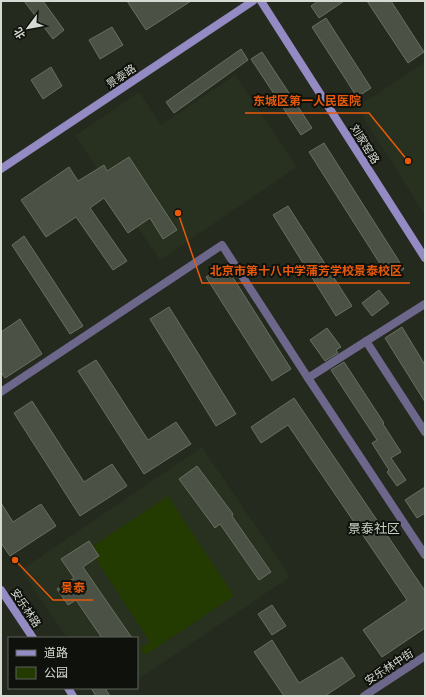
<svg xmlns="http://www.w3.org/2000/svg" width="426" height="697" viewBox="0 0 426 697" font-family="'Work Sans','Noto Sans SC',sans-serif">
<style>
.built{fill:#28311f}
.green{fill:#233b00}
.building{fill:#4b5245;stroke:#687061}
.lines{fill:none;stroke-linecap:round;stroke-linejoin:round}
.street{stroke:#6d678b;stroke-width:8}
.secondary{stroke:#948bc4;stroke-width:8}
.labels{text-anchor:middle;stroke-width:4;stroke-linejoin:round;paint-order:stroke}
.street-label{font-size:11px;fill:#d6dad2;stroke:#0f120c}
.quarter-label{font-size:13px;fill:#c8d1c1;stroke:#0f120c}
.leader{fill:none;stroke:#e8590c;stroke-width:1.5}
.callout-dot{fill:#e8590c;stroke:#0f120c;stroke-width:1.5}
.callout-label{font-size:12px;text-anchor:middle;font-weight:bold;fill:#e8590c;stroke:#0f120c;stroke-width:4;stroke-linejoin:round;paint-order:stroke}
</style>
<rect width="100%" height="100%" fill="#242a1e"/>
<!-- built -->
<g class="built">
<polygon points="425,62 425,215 357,107"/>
<polygon points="235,75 297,167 160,260 75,136 139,92 161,125"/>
<polygon points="202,447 290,577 137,680 137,638 67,638 21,570"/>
</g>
<!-- green -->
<polygon class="green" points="168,496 234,596 145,655 140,648 150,642 96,559 100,556 93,546"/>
<!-- building -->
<g class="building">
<polygon points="24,1 43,1 64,30 53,39"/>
<polygon points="127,1 191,1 146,30"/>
<polygon points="318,1 344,1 319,18 311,6"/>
<polygon points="367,1 391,1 424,52 408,63"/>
<polygon points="326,18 371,88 357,97 312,27"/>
<polygon points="112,27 123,45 100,59 89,40"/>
<polygon points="241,49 248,60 174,113 166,102"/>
<polygon points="262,52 312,128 301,135 251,59"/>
<polygon points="51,67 62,86 43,99 31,80"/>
<polygon points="324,143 404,269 389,278 309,152"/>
<polygon points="129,157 177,230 163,239 150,218 128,233 104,198 90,208 127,261 113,270 76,217 46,237 21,200 69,167 78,181 104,165 107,171"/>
<polygon points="288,206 352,306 336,316 273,215"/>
<polygon points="24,236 83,326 70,334 12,245"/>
<polygon points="225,265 291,369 272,381 206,277"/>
<polygon points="379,290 389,303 372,316 362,303"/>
<polygon points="169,307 236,414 216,426 150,319"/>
<polygon points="20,319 42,354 5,378 1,372 1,332"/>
<polygon points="402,327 425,365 425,402 385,338"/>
<polygon points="327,328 341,347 336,350 338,353 325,361 310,340"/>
<polygon points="96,360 148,440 176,422 191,444 144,474 78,371"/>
<polygon points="344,362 384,423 383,424 401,452 391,458 406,480 397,486 387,472 389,470 372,443 377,440 331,370"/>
<polygon points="294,398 425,591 425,628 382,657 363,630 407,600 288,425 261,443 251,427"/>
<polygon points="32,401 84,482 112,464 127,486 80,516 14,413"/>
<polygon points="197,466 233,514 232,516 271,572 259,580 220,524 215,528 179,479"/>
<polygon points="425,487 425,513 417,518 405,500"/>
<polygon points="1,503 13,522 41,504 56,526 10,556 1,543"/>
<polygon points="89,541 99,556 83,567 132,638 102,638 76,600 68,605 57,589 74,578 61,559"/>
<polygon points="272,605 286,626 272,635 258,614"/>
<polygon points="272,640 299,683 342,657 355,676 325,696 284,696 254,652"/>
<polygon points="91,688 105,688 110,696 96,696"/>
</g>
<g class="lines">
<!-- street -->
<g class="street">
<polyline points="366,341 425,432"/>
<polyline points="308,378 425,304"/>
<polyline points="1,392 222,245 308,378 425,555"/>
<polyline points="364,696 425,656"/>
</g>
<!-- secondary -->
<g class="secondary">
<polyline points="261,1 425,258"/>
<polyline points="1,169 253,1"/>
<polyline points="1,590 33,638"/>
<polyline points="68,688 73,696"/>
</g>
</g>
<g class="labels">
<!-- street labels -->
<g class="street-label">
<text transform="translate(121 76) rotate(-34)" y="4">景泰路</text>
<text transform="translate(365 144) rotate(58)" y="4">刘家窑路</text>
<text transform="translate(26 608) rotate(56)" y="4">安乐林路</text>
<text transform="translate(389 667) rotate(-33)" y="4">安乐林中街</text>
</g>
<!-- quarter labels -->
<g class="quarter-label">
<text x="374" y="533">景泰社区</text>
</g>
</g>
<!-- callouts -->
<path class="leader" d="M408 161L369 113H245M178 213L202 283H410M15 560L53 600H93"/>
<g class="callout-dot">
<circle cx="408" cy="161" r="4"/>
<circle cx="178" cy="213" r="4"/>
<circle cx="15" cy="560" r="4"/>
</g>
<g class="callout-label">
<text x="307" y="105">东城区第一人民医院</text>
<text x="306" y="275">北京市第十八中学蒲芳学校景泰校区</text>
<text x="73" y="592">景泰</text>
</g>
<!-- border -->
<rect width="426" height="697" fill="none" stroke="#d6dad2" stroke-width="4"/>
<!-- legend -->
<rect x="8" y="637" width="130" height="52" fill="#0f120c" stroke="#5f625b"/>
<rect x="16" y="650" width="20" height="6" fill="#948bc4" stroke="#5f625b"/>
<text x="44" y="657" font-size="12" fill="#d6dad2">道路</text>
<rect x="16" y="667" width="20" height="12" fill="#233b00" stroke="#5f625b"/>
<text x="44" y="677" font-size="12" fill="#d6dad2">公园</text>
<!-- north arrow -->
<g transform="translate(28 28) rotate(238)" stroke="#0f120c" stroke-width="3" paint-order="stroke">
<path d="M0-3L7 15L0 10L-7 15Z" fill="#d6dad2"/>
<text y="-6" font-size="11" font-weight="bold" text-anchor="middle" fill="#d6dad2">北</text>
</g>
</svg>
